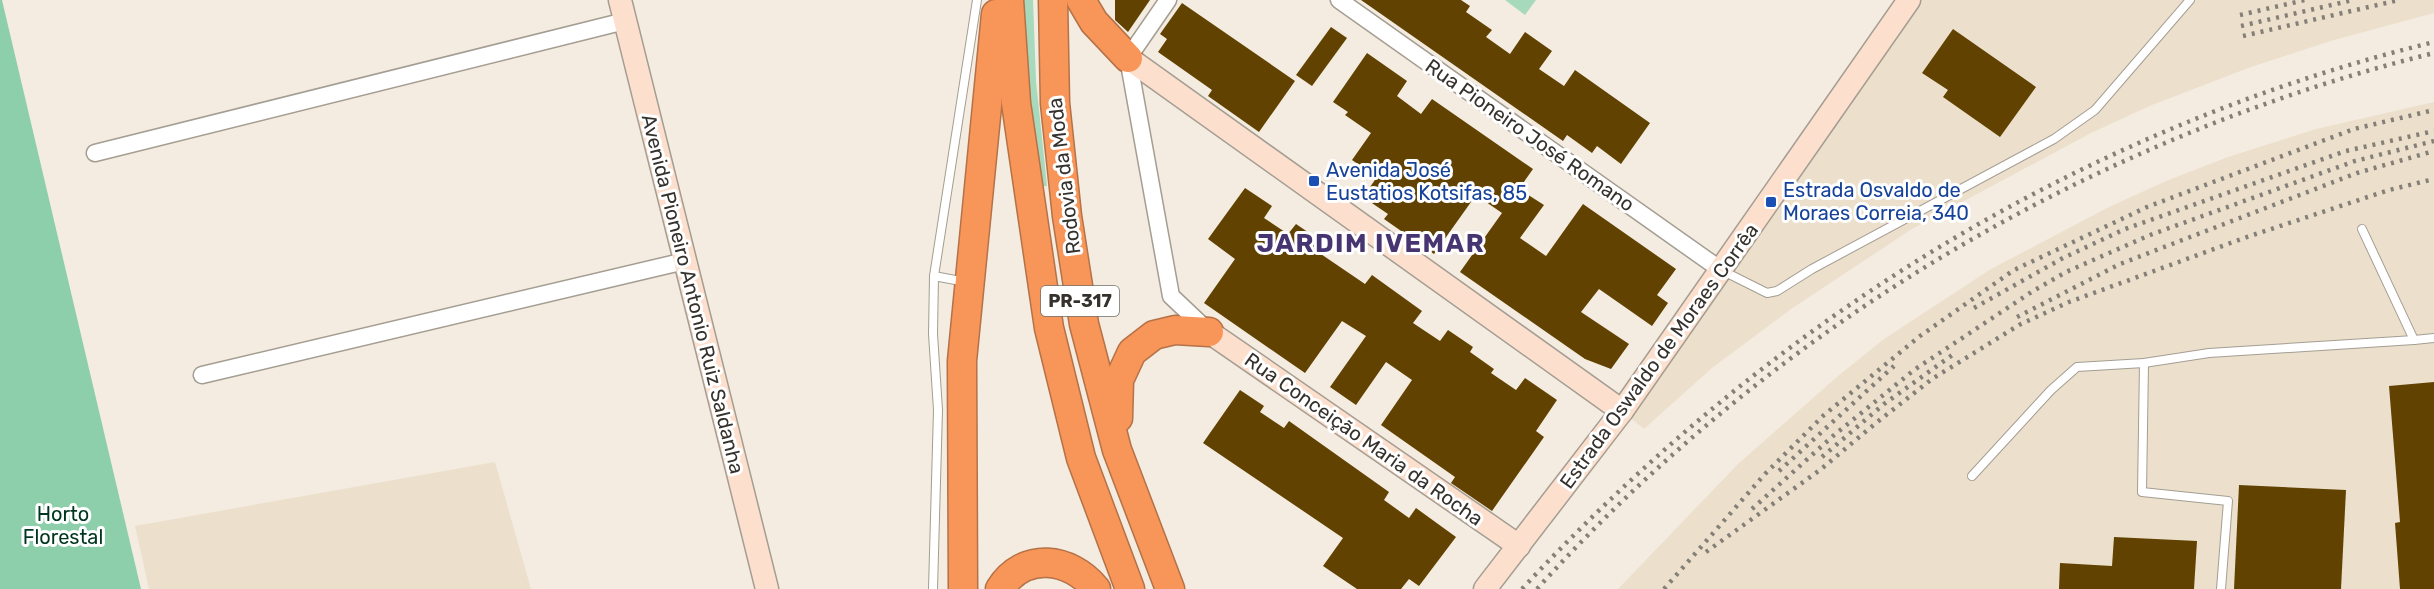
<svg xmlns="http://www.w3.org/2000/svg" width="2434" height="589" viewBox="0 0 2434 589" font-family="Rubik,sans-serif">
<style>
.built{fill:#ece0cd}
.green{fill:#a7d9bd}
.forest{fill:#8ecfab}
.building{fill:#614200}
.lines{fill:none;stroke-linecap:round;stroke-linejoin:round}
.lane-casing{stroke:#a49d92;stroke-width:10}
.street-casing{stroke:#a49d92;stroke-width:19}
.secondary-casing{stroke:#a49d92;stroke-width:25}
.highway-casing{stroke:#b47249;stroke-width:31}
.lane{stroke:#fff;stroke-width:8}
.street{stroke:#fff;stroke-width:16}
.secondary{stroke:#fddfcd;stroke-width:22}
.highway{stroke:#f89558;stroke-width:28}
.rail{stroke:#847f77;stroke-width:4.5;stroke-dasharray:3 6;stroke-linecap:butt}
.transit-dot{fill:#1a4fb4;stroke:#fff;stroke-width:2}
.labels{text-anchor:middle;stroke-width:6;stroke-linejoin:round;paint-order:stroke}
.shield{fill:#fff;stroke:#72706c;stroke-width:1.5}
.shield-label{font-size:18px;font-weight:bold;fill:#35322d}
.street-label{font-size:20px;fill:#35322d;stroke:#fff}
.transit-label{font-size:20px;fill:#164399;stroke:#fff;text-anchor:start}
.park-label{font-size:20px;fill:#00361f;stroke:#fff}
.district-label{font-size:26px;font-weight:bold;letter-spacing:1.5px;fill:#473571;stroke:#fff}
</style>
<rect width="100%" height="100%" fill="#f4ece0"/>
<!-- built -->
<g class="built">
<polygon points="1909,0 2434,0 2434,13 2334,40 2251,67 2152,105 2091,133 1912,229 1791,309 1712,368 1644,429 1622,411"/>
<polygon points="2434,102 2434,589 1618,589 1738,464 1838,376 1884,339 1991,269 2109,207 2166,181 2228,157 2316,129"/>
<polygon points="495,462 531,589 149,589 135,526"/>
</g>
<!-- green -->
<g class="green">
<polygon points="1022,0 1033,0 1036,81 1047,186 1037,187"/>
<polygon points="1505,0 1536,0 1525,15"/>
</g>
<!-- forest -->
<polygon class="forest" points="0,0 2,0 141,589 0,589"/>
<!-- building -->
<g class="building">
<polygon points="1115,0 1150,0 1128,32 1115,20"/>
<polygon points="1361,0 1461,0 1470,6 1466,12 1492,30 1486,37 1510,54 1525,32 1552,51 1539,69 1564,86 1575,70 1650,123 1621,164 1597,146 1592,153 1567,135 1563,141"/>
<polygon points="1182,3 1295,81 1259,132 1208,96 1212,90 1158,52 1167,39 1160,34"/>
<polygon points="1331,27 1347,38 1312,86 1296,75"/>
<polygon points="1953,29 2036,87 2000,137 1943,97 1948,90 1922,73"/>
<polygon points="1367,53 1407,81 1397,96 1421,114 1432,99 1533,169 1519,189 1544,205 1520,238 1546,256 1583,204 1676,269 1657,295 1668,303 1652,326 1599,289 1581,312 1629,344 1611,369 1585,359 1460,272 1502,213 1476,195 1434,254 1384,219 1388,214 1363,197 1377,177 1352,160 1371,133 1345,115 1348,112 1333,102"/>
<polygon points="1245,188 1272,206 1264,218 1288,234 1296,224 1321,241 1315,250 1365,284 1372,275 1422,311 1413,323 1440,341 1448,330 1473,347 1470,352 1494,369 1491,373 1516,390 1525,378 1557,400 1536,431 1544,437 1492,511 1451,483 1455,477 1381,425 1412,380 1386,362 1356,405 1330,387 1366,336 1342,321 1305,373 1204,303 1235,259 1208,239"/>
<polygon points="2434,382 2434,589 2400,589 2395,523 2400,522 2389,386"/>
<polygon points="1240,390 1264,406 1260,412 1284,428 1289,421 1389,492 1384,500 1409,518 1416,508 1456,537 1419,586 1409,579 1401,589 1357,589 1323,566 1343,538 1203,443"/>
<polygon points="2239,485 2346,490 2341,589 2234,589"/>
<polygon points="2114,537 2197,541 2194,589 2059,589 2060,563 2112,566"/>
</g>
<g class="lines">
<!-- lane casing -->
<g class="lane-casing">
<g id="lane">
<polyline points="2362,229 2414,340 2434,338"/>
<polyline points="1721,270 1767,293 1777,291 1812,269 2054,139 2095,110 2190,0"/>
<polyline points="966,282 934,276 977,0"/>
<polyline points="2144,363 2142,492 2228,501 2221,589"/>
<polyline points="1972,476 2051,390 2077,367 2144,363 2209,353 2414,340"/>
<polyline points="933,589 938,410 933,334 934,276"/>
</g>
</g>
<!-- street casing -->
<g class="street-casing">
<g id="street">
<polyline points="1168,0 1128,58 1171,296 1209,332"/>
<polyline points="1339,0 1721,270"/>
<polyline points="95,153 625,21"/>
<polyline points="202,375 685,261"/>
</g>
</g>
<!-- secondary casing -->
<g class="secondary-casing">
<g id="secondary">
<polyline points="620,0 767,589"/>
<polyline points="1128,58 1622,411"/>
<polyline points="1209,332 1519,546"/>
<polyline points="1485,589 1622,411 1909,0"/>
</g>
</g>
<!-- highway casing -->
<g class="highway-casing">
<g id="highway">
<polyline points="1009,0 1016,103 1049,328 1081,458 1130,589"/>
<polyline points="1053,0 1055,103 1067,216 1084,324 1117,450 1170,589"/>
<polyline points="1081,0 1094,22 1128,58"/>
<polyline points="1118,418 1119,380 1132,352 1154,335 1175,330 1209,332"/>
<polyline points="963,589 962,361 996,14"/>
<path d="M1000,589C1024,551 1070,557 1096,589"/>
</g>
</g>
<!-- lane -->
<use href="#lane" class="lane"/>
<!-- street -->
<use href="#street" class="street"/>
<!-- secondary -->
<use href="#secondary" class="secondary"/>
<!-- highway -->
<use href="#highway" class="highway"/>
<!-- rail -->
<g class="rail">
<polyline points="2240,15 2305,0"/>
<polyline points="2241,26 2353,0"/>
<polyline points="2243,36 2399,0"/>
<polyline points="1974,308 2063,258 2125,229 2346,151 2434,131"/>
<polyline points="2017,317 2120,264 2357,173 2434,151"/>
<polyline points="1822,457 1884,404 1955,353"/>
<polyline points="1779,471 1894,366"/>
<polyline points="1752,509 1833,436 1914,370 2033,291 2066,272 2150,235 2355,161 2434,141"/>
<polyline points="1706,552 1820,470 1876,423 1932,379 2019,325 2069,302 2247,237 2389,190 2434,179"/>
<path d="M1522,589C1770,322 2079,129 2434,42"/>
<path d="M1537,589C1774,327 2091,138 2434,53"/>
<polyline points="1664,589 1765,474 1824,415 1920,336 2014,270 2147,207 2354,129 2434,110"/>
</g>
</g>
<!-- markers -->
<g class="transit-dot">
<rect x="1308" y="175" width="12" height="12" rx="3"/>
<rect x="1765" y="196" width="12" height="12" rx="3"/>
</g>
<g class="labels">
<!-- shield labels -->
<rect class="shield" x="1041" y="286" width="78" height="30" rx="4.5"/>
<g class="shield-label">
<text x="1080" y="307">PR-317</text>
</g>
<!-- street labels -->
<g class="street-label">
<text transform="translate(1530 135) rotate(35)" y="7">Rua Pioneiro José Romano</text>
<text transform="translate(1064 176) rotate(-97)" y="7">Rodovia da Moda</text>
<text transform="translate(693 294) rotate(76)" y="7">Avenida Pioneiro Antonio Ruiz Saldanha</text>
<text transform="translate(1659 356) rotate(-54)" y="7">Estrada Oswaldo de Moraes Corrêa</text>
<text transform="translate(1364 439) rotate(35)" y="7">Rua Conceição Maria da Rocha</text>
</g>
<!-- transit labels -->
<g class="transit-label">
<text x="1326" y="177">Avenida José<tspan x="1326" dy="23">Eustatios Kotsifas, 85</tspan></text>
<text x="1783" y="197">Estrada Osvaldo de<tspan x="1783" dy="23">Moraes Correia, 340</tspan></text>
</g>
<!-- park labels -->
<g class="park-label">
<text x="63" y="521">Horto<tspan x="63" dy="23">Florestal</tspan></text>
</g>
<!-- district labels -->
<g class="district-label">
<text x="1371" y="252">JARDIM IVEMAR</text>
</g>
</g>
</svg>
